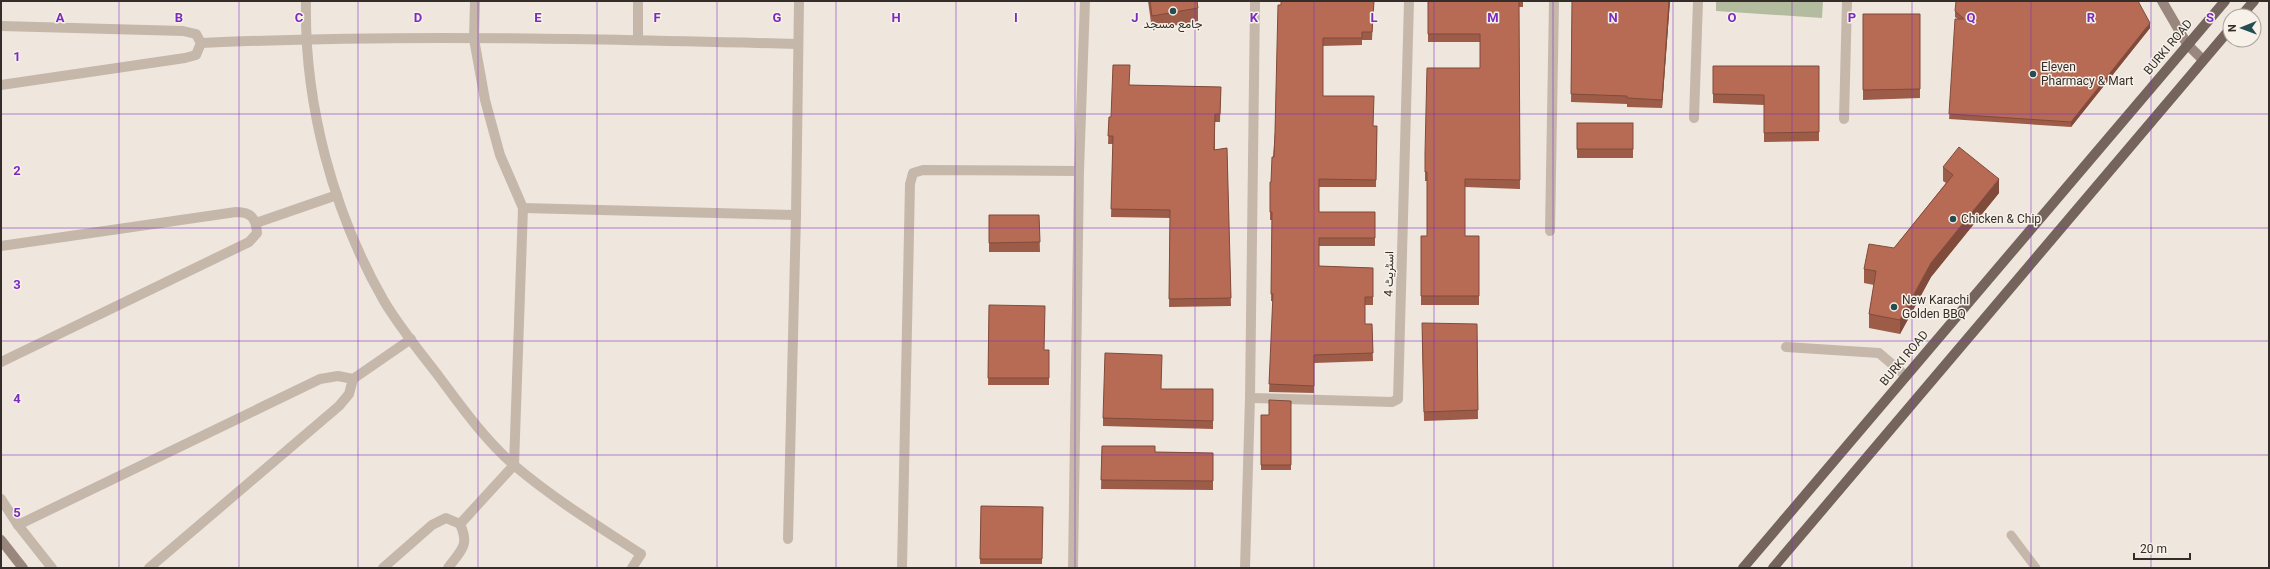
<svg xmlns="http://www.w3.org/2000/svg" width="2270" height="569" viewBox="0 0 2270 569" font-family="Roboto,Vazirmatn,sans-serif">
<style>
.green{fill:#b3bc9f}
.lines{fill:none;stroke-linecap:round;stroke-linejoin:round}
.lane{stroke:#c6b7ab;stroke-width:9}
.street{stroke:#c6b7ab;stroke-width:10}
.secondary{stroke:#99877d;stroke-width:10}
.primary{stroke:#75645c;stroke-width:10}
.wall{fill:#9d5c48}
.shaded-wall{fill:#804b3b}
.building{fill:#b76b54;stroke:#804b3b}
.grid{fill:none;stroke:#7b2cbf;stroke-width:1;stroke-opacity:0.55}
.poi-dot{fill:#244e51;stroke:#f7f1e9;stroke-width:1.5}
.labels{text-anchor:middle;stroke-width:3;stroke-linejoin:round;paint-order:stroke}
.poi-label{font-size:12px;fill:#342d29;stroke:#f7f1e9;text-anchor:start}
.street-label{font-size:12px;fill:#342d29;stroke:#f7f1e9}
.grid-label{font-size:13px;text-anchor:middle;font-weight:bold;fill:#7b2cbf;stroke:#f7f1e9;stroke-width:3;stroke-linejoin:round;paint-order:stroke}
</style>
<rect width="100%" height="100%" fill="#efe7de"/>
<!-- green -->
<polygon class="green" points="1716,1 1823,1 1822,18 1716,11"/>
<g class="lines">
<!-- lane -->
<polyline class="lane" points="2011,535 2036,568"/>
<!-- street -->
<g class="street">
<path d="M306,1C304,104 333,212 384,301C400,328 421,353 440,378C463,409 486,441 515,466C554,499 598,526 641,554L632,568"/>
<polyline points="1,26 183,31 196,34 201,43 196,55 185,58 1,85"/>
<polyline points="638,40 638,1"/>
<path d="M201,43C400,34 599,39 798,44"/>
<polyline points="1694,118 1698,1"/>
<polyline points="1844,119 1847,1"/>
<polyline points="523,208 796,215"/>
<polyline points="256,223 337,195"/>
<polyline points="1550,231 1554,1"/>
<path d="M1,246L236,212C251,212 256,218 257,233L249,242L1,362"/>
<polyline points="1786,347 1879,353 1906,376"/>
<polyline points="1250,398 1392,402 1398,399 1409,1"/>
<polyline points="1,499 18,525 52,568"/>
<polyline points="460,524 514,465 523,208 500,155 485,100 474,39 475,1"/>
<polyline points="18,525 320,379 338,376 353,379"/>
<polyline points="788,539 796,215 799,1"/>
<polyline points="149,568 339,406 349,394 353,379 411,339"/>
<path d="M383,568L432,525L446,518L460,524C470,546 461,550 448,568"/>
<polyline points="902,568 910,184 913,173 923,170 1079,171"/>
<polyline points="1073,568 1079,171 1085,1"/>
<polyline points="1245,568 1250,398 1255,1"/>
</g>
<!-- secondary -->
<g class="secondary">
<polyline points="2162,1 2187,44 2203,60"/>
<polyline points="1,540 23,568"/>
</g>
<!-- primary -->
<g class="primary">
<polyline points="2241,16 2254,1"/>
<polyline points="1743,568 2225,1"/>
<polyline points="1773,568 2230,29"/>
</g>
</g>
<!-- wall -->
<g class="wall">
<polygon points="1148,1 1197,1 1198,8 1198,21 1152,30"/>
<polygon points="1374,1 1372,40 1362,40 1362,45 1323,46 1323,96 1373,126 1377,126 1376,187 1319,187 1319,212 1375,212 1375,246 1319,246 1319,266 1373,268 1373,305 1365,305 1365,324 1372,324 1373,361 1314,363 1314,393 1269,392 1273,301 1271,301 1272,220 1270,220 1270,182 1271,182 1275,132 1281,5"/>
<polygon points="1428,1 1523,1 1523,7 1519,7 1520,189 1465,187 1465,236 1479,236 1479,305 1421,305 1421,236 1427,236 1427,181 1425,181 1425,161 1480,68 1480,42 1428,42"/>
<polygon points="1572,1 1670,1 1662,108 1627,107 1627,104 1571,102"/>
<polygon points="1955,11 2150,28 2071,127 1949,119 1958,19 1955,17"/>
<polygon points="1863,14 1920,14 1920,98 1863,100"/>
<polygon points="1713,66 1819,66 1819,141 1764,142 1764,105 1713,103"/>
<polygon points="1129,85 1221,87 1220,122 1215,122 1215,150 1227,148 1231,306 1169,307 1170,218 1111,217 1113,144 1108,144 1109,117 1111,117"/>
<rect x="1577" y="123" width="56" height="35"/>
<polygon points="1943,167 1999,193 1931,277 1900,334 1869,328 1869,314 1874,285 1864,283 1864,269 1894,248 1946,183 1943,181"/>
<polygon points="989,215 1039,215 1040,252 989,252"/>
<polygon points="989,305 1044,350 1049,350 1049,385 988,385"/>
<polygon points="1477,324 1478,419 1424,421 1422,332"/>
<polygon points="1161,389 1213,389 1213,429 1103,426 1103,418"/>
<polygon points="1291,401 1291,470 1261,470 1261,415 1269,415"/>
<polygon points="1102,446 1155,452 1213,453 1213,490 1101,489"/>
<polygon points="981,506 1043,507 1042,564 980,564"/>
</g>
<!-- shaded-wall -->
<g class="shaded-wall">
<polygon points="1669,1 1670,1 1662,108 1662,100"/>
<polygon points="2150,23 2150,28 2071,127 2071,122"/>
<polygon points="1999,179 1999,193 1931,277 1900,334 1900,320 1931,263"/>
</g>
<!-- building -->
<g class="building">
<polygon points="1150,1 1197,1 1198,8 1152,16"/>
<polygon points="1281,1 1374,1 1372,32 1362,32 1362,38 1323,38 1323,96 1374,96 1373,126 1377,126 1376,180 1319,179 1319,212 1375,212 1375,238 1319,238 1319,266 1373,268 1373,297 1365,297 1365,324 1372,324 1373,353 1314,355 1314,386 1269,384 1273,294 1271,294 1272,212 1270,212 1270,182 1271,182 1272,157 1274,157 1275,132 1278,5 1281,5"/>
<polygon points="1428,1 1519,1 1520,180 1465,179 1465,236 1479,236 1479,296 1421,296 1421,236 1427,236 1427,172 1425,172 1425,153 1427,68 1480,68 1480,34 1428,34"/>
<polygon points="1572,1 1669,1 1662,100 1627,98 1627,96 1571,94"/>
<polygon points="1956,1 2138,1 2150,23 2071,122 1949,114 1955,19 1964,19 1955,11"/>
<polygon points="1863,14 1920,14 1920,89 1863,90"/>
<polygon points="1113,65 1130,65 1129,85 1221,87 1220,114 1215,114 1214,150 1227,148 1231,298 1169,299 1170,210 1111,209 1113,136 1108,136 1109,117 1111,117"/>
<polygon points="1713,66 1819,66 1819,132 1764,133 1764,95 1713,94"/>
<rect x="1577" y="123" width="56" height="26"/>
<polygon points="1959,147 1999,179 1931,263 1900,320 1869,314 1876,271 1864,269 1869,244 1894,248 1953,175 1943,167"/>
<polygon points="989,215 1039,215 1040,242 989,243"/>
<polygon points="989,305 1045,306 1044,350 1049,350 1049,378 988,378"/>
<polygon points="1422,323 1477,324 1478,410 1424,412"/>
<polygon points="1105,353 1162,355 1161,389 1213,389 1213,421 1103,418"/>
<polygon points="1269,400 1291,401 1291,465 1261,465 1261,415 1269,415"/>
<polygon points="1102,446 1155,446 1155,452 1213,453 1213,481 1101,480"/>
<polygon points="981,506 1043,507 1042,559 980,559"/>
</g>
<!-- grid -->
<path class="grid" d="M119,1V568M239,1V568M358,1V568M478,1V568M597,1V568M717,1V568M836,1V568M956,1V568M1075,1V568M1195,1V568M1314,1V568M1434,1V568M1553,1V568M1673,1V568M1792,1V568M1912,1V568M2031,1V568M2151,1V568M1,114H2269M1,228H2269M1,341H2269M1,455H2269"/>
<!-- markers -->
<g class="poi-dot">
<circle cx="1173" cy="11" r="4"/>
<circle cx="2033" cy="74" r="4"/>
<circle cx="1953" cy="219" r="4"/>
<circle cx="1894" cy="307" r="4"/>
</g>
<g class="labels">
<!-- poi labels -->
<g class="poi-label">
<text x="1173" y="28" text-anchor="middle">جامع مسجد</text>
<text x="2041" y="71">Eleven<tspan x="2041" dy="14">Pharmacy &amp; Mart</tspan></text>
<text x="1961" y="223">Chicken &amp; Chip</text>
<text x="1902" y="304">New Karachi<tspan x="1902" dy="14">Golden BBQ</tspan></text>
</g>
<!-- street labels -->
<g class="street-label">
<text transform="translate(2168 47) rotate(-50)" y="4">BURKI ROAD</text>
<text transform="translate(1389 274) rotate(-89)" y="4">اسٹریٹ 4</text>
<text transform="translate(1904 358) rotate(-50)" y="4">BURKI ROAD</text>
</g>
</g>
<g class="grid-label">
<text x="60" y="22">A</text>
<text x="179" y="22">B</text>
<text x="299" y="22">C</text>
<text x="418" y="22">D</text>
<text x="538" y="22">E</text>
<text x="657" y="22">F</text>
<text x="777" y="22">G</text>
<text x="896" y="22">H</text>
<text x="1016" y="22">I</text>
<text x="1135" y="22">J</text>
<text x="1254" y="22">K</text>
<text x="1374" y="22">L</text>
<text x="1493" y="22">M</text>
<text x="1613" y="22">N</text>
<text x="1732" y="22">O</text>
<text x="1852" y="22">P</text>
<text x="1971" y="22">Q</text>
<text x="2091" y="22">R</text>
<text x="2210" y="22">S</text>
<text x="17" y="61">1</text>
<text x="17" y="175">2</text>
<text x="17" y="289">3</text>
<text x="17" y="403">4</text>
<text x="17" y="517">5</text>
</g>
<!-- border -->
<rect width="2270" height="569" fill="none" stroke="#342d29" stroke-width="4"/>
<!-- north arrow -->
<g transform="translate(2242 28) rotate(269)"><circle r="19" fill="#f7f1e9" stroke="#a9a39c"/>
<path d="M0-3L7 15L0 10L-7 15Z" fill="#244e51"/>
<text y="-6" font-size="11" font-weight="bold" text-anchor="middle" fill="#342d29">N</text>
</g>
<!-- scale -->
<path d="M2134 553v6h56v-6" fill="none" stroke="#342d29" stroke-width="2"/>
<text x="2140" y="553" font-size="12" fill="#342d29" stroke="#f7f1e9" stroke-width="3" paint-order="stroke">20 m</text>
</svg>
